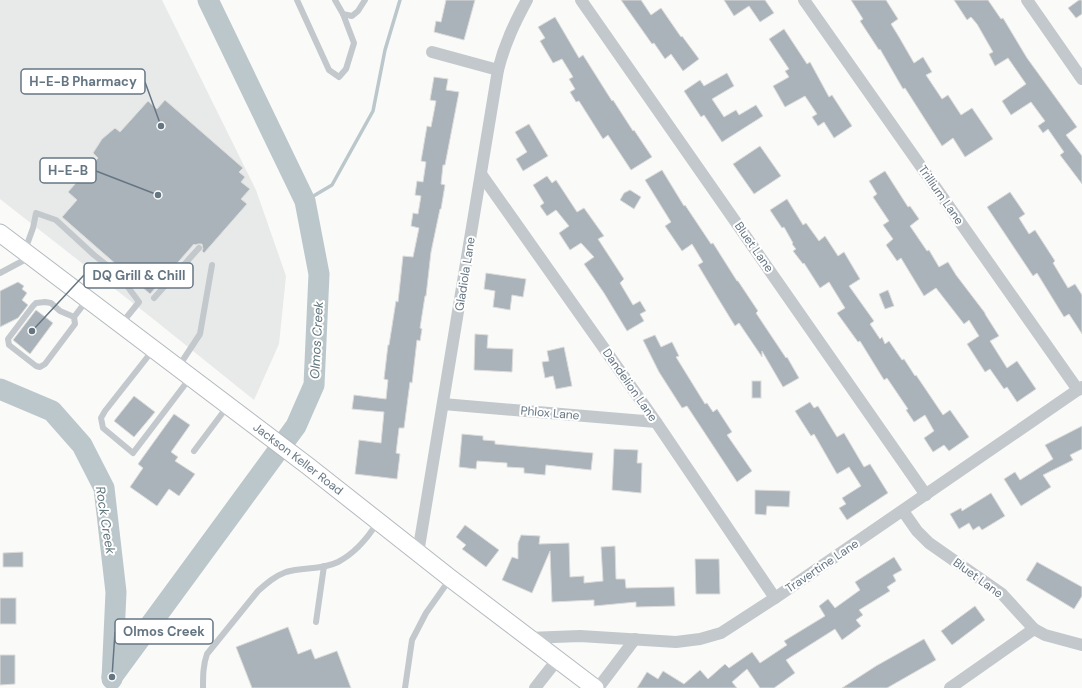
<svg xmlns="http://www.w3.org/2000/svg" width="1082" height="688" viewBox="0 0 1082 688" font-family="'DM Sans',sans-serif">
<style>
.built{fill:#e8e9e9}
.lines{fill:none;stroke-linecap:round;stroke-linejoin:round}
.stream{stroke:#bbc7cb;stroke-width:3.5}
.river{stroke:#bbc7cb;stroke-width:21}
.building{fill:#aab3b9;stroke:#dcdcda}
.secondary-casing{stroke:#b3babf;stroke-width:19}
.service{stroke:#c3c8cc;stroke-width:6}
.minor{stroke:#c3c8cc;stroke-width:12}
.secondary{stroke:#fff;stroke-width:17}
.labels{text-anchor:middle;stroke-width:4;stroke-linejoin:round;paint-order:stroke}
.street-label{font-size:12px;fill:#657683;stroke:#fff}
.water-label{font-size:13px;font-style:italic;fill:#60757c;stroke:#fff}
.leader{fill:none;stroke:#657683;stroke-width:1.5}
.callout-dot{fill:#657683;stroke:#fff;stroke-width:1.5}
.callout{fill:#fff;stroke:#657683;stroke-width:1.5}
.callout-label{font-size:13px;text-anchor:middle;font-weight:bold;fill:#657683}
</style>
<rect width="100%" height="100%" fill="#fafaf8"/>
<!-- built -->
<polygon class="built" points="0,0 162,0 256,190 286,276 279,344 254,400 152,318 0,199"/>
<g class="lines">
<!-- stream -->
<polyline class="stream" points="305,201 332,185 373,111 385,50 400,0"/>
<!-- river -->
<g class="river">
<polyline points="0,389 52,411 82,445 104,488 116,592 112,679"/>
<polyline points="112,677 296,426 314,385 319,274 305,201 208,0"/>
</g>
</g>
<!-- building -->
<g class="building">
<polygon points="446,0 475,0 464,40 434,32 436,21 441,22"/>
<polygon points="621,0 641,0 651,15 661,8 681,37 682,36 699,59 683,71 671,54 665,59 654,43 652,44"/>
<polygon points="724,0 765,0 774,13 760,22 749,6 734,16"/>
<polygon points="851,0 886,0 898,19 891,24 899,37 914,63 923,57 932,72 926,75 942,99 948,95 961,115 972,108 993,139 965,157 953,138 942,146 905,88 903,89 880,49 879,50 860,21 863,19"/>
<polygon points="954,0 988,0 1001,19 1003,18 1027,58 1077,127 1066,135 1082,156 1082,184 1060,155 1064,152 1048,129 1043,133 1038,126 1045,121 1031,102 1011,115 1002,101 1026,84 1008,58 995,66 989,54 993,52 977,24 971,17 967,20"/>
<polygon points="1079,0 1082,0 1082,14 1076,18 1068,8"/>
<polygon points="555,17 579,58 583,55 612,101 613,100 633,131 634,130 652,157 631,170 608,135 603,139 579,101 576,102 570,92 575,89 569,79 573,77 562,59 553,63 540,41 545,38 538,27"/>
<polygon points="784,29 807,64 810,62 829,97 832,95 852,126 834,138 824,122 818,126 812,117 817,114 805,96 785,107 773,86 789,77 785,71 789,69 769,39"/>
<polygon points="727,73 734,86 712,99 724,117 736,110 739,115 756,105 763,116 722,142 704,115 701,117 684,91 700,80 704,86"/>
<polygon points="434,77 448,79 446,90 459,92 445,165 443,165 441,184 445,185 441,209 440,209 431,252 426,296 425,296 420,328 422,329 420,341 417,340 412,383 410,382 404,428 399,428 396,453 400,454 397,479 355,474 359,440 381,443 384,412 352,409 354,395 386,399 388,380 384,379 388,345 389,345 396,301 398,302 403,256 413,257 419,228 411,226 413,213 418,214 421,196 415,195 417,181 423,182 426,162 421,161 427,126 431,127 436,101 430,100"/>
<polygon points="165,100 243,168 239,172 245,177 241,182 250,189 241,199 247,204 204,253 202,251 203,249 202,244 198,244 195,245 194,244 150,294 62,217 77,200 68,192 98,158 93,153 102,139 115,128 120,132 148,101 157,109"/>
<polygon points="529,124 548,156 523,171 516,159 527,152 515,132"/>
<polygon points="760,146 781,176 754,194 733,164"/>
<polygon points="662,170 684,206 685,205 711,244 713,243 737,281 738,281 758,311 756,313 786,358 787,357 799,378 783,387 762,351 762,357 739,323 735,326 716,295 698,265 703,262 692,244 682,251 665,226 671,222 645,180"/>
<polygon points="885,171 908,207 910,206 919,219 910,226 927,251 929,250 939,267 948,262 956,275 985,313 985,314 999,336 990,341 1007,368 1017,361 1036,389 1017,402 1007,387 1004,389 990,369 985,372 967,344 979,336 969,320 964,324 936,288 924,296 901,258 897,261 886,245 893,239 883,225 889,221 873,197 877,194 869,181"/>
<polygon points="547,176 552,183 556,180 577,212 584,208 604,236 598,239 624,279 620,283 633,305 640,301 646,311 640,314 644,321 627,331 604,293 584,264 594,257 581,243 570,250 559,233 569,226 556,210 547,216 540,206 544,203 533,185"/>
<polygon points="630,190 641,197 634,209 620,200 624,193"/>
<polygon points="1010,192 1025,214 1019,218 1029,234 1035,230 1055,261 1053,263 1068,288 1075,284 1082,295 1082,334 1069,314 1064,317 1037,273 1033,276 987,207"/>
<polygon points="787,199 803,225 806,223 819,241 825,236 838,256 844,252 860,279 849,286 874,321 870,324 880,339 882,337 885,344 889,341 902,360 904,359 915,376 916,375 943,415 950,410 969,437 949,451 944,445 933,452 924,438 934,431 925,415 914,422 906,410 908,409 887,378 884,380 860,341 858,342 837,313 845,308 829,282 820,288 804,263 803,264 793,251 796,249 792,244 793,243 784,227 782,228 770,210"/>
<polygon points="486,273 526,279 523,297 512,295 510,310 493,307 495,291 484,289"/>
<polygon points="18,282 24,286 22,289 27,293 22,300 28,305 18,318 0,327 0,291"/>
<polygon points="888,290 894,306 885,309 879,294"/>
<polygon points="36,310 53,323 30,354 13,340"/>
<polygon points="475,334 488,335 487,348 513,349 512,372 474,370"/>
<polygon points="655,335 661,347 672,342 679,356 676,357 705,404 707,403 713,412 717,409 732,432 727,435 752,471 737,482 687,406 682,408 659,372 643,340"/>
<polygon points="564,347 572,386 556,389 553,376 545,378 542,362 549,361 547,351"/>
<rect x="752" y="381" width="9" height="17"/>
<polygon points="134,396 155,412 134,437 114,421"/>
<polygon points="810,402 814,408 818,406 837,437 844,433 864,467 870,464 888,493 847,520 839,508 846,504 842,498 861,486 849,467 837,474 814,434 811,436 795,411"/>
<polygon points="174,414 190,425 171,452 178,457 175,461 195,474 179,496 169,489 157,506 130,487 143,468 138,464"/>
<polygon points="1082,426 1082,449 1070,455 1073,460 1043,475 1051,487 1021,506 1004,479 1015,472 1020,480 1053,459 1045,445"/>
<polygon points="462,434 483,436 483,440 495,441 495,444 593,453 591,470 546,465 545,475 524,473 524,468 507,467 507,463 477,461 476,469 459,467"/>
<polygon points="614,449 638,450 637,463 642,463 641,493 612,490"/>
<polygon points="755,490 790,491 789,507 767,506 766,515 755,514"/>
<polygon points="991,493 1005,516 982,530 979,526 973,530 969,523 959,529 950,514 961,508 962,511"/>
<polygon points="465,525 499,550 486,567 462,549 466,545 456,537"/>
<polygon points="521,535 540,536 539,544 569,543 570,577 584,576 584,583 603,581 601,547 615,546 616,579 625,579 626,588 674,587 675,606 636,607 636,602 594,606 594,600 552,602 550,551 532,593 502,580 512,557 518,559 518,543"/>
<polygon points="23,552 23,567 3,567 3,553"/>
<polygon points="894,557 902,570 893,575 896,581 887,587 890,591 859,610 863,615 856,620 861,626 842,640 835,629 786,660 795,673 774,688 760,688 747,669 732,682 737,688 637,688 647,672 658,679 663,671 684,684 700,670 708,679 725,664 729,668 752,652 760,663 787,645 784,641 825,616 819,606 828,599 835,608 860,590 855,582"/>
<polygon points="695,559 719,559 720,594 696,594"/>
<polygon points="1037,562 1082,587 1082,596 1074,609 1026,580"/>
<rect x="0" y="598" width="16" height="26"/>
<polygon points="975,606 985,620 952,645 941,631"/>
<polygon points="288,627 298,654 311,649 315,659 337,651 351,688 252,688 236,647"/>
<polygon points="924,639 936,660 887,688 842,688 876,666"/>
<polygon points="0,655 15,655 15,684 0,685"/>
</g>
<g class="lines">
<!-- secondary casing -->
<g class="secondary-casing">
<g id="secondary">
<path id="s1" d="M0,233L308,466L450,578L595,688"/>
</g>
</g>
<!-- service -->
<g class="service">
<polyline points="297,0 329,70 339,77 346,69 354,43 343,14"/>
<polyline points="335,0 343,14 352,16 358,11 365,0"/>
<polyline points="25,250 33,228 36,213 56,220 94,255 119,275 139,302 122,323"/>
<polyline points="0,273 30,257"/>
<polyline points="154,298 199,248"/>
<polyline points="74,317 60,311 51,303 45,302 36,303 33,306 8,339 9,345 36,366 40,367 45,364 75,324 74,317 87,300"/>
<polyline points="153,350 105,411 101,418 103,428 133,453 190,378"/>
<polyline points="179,366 200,334 212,265"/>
<polyline points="194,451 227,407"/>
<polyline points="316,622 324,566"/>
<path d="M203,688C203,676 203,665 207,654L258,591C267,583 275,576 286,572C303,567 322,570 338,562C355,553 367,539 377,523"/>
<polyline points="405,688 412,640 426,613 450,579"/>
</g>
<!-- minor -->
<g class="minor">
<polyline points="581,0 926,495"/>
<polyline points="804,0 1078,390"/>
<polyline points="1027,0 1082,79"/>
<polyline points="432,52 498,70"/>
<polyline points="481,174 656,422 775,598"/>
<polyline points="443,404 656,422"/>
<polyline points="903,511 917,531 929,543 1002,594 1034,629 1045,635 1082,645"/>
<path d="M418,553L498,70C505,43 514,24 527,0"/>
<polyline points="528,638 580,636 676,642 700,639 721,633 775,598 1082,387"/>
<polyline points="535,688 557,660"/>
<polyline points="598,688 635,639"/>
<polyline points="950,688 1034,629"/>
</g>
<!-- secondary -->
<use href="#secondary" class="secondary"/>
</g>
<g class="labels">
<!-- street labels -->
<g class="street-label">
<text transform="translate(941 195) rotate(55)" y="4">Trillium Lane</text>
<text transform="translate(754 247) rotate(55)" y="4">Bluet Lane</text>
<text transform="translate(465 274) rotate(-81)" y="4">Gladiola Lane</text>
<text transform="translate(630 385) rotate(55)" y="4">Dandelion Lane</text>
<text transform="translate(550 413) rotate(5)" y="4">Phlox Lane</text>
<text dy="4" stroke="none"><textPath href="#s1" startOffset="374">Jackson Keller Road</textPath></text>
<text transform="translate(822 566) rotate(-34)" y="4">Travertine Lane</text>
<text transform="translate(978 578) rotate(36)" y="4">Bluet Lane</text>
</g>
<!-- water labels -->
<g class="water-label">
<text transform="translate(316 340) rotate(-87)" y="5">Olmos Creek</text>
<text transform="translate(106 520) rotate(81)" y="5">Rock Creek</text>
</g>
</g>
<!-- callouts -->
<path class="leader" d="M161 126L145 82M158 195L96 171M32 331L84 275M112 677L115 632"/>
<g class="callout-dot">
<circle cx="161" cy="126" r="4"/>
<circle cx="158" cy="195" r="4"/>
<circle cx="32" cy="331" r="4"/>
<circle cx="112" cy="677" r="4"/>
</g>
<g class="callout">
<rect x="21" y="69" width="124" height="25" rx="4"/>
<rect x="40" y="158" width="56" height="25" rx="4"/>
<rect x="84" y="263" width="109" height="25" rx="4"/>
<rect x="115" y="619" width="98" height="25" rx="4"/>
</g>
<g class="callout-label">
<text x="83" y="86">H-E-B Pharmacy</text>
<text x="68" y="175">H-E-B</text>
<text x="139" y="280">DQ Grill &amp; Chill</text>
<text x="164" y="636">Olmos Creek</text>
</g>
</svg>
